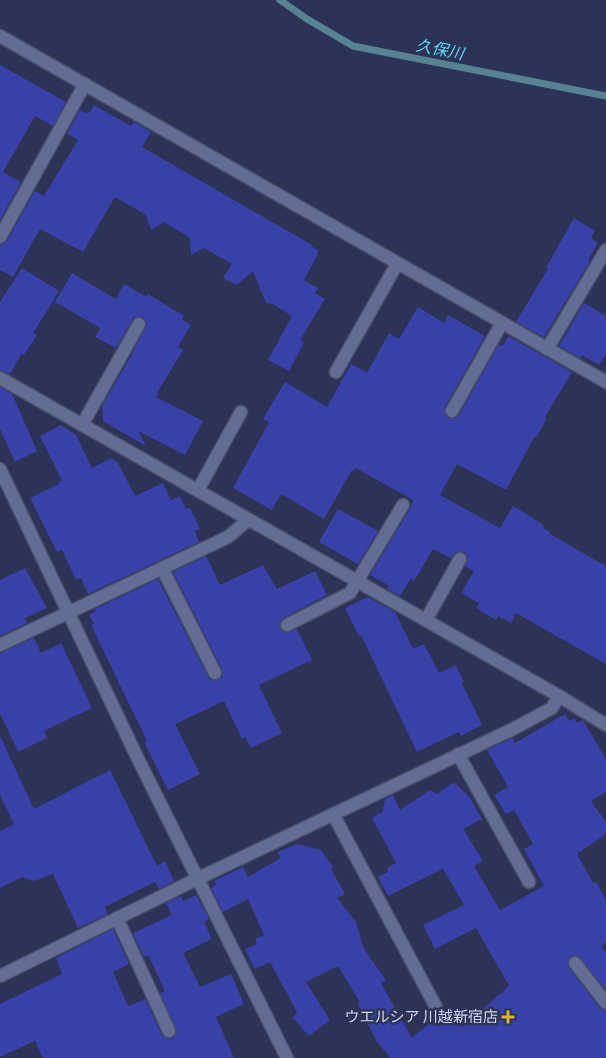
<svg xmlns="http://www.w3.org/2000/svg" width="606" height="1058" viewBox="0 0 606 1058" font-family="'Archivo Narrow','Noto Sans JP',sans-serif">
<style>
.lines{fill:none;stroke-linecap:round;stroke-linejoin:round}
.stream{stroke:#568292;stroke-width:7}
.building{fill:#3841a7}
.minor-casing{stroke:#4a4f6c;stroke-width:15}
.minor{stroke:#636d94;stroke-width:12}
.poi-dot{fill:#d6b534;stroke:#2c3356;stroke-width:2}
.labels{text-anchor:middle;stroke-width:5;stroke-linejoin:round;paint-order:stroke}
.poi-label{font-size:15px;fill:#d1d7ed;stroke:#2c3356;text-anchor:end}
.water-label{font-size:16px;font-style:italic;fill:#5dd9f3;stroke:#2c3356}
</style>
<rect width="100%" height="100%" fill="#2c3356"/>
<g class="lines">
<!-- stream -->
<polyline class="stream" points="280,0 307,19 353,46 606,96"/>
</g>
<!-- building -->
<g class="building">
<polygon points="0,65 66,102 53,126 35,116 3,172 21,182 0,220"/>
<polygon points="94,105 131,126 134,122 151,132 142,147 312,245 311,246 318,250 317,253 318,254 304,280 318,288 315,293 325,299 300,340 304,342 289,371 268,360 292,316 273,304 266,303 253,271 237,285 223,278 232,264 204,248 191,255 190,238 164,222 151,230 146,215 115,197 83,252 40,229 13,277 0,270 0,245 7,241 35,191 44,196 78,140 67,134 80,110 87,114 88,112 90,113"/>
<polygon points="574,218 595,231 591,238 598,243 588,260 590,261 544,337 516,322 548,269 546,268"/>
<polygon points="22,268 59,291 33,333 37,335 24,355 22,353 10,374 0,370 0,302"/>
<polygon points="72,273 116,299 124,284 147,297 148,294 184,316 182,319 191,325 178,347 183,350 157,393 158,394 156,397 203,421 185,455 138,431 146,446 103,421 102,406 131,356 147,323 143,317 134,317 116,348 95,337 100,328 55,302"/>
<polygon points="584,303 606,316 606,354 599,365 582,355 580,358 559,346"/>
<polygon points="418,307 444,323 448,315 485,336 445,407 445,415 448,418 456,418 459,415 499,344 503,346 508,336 572,372 545,417 547,418 537,437 535,436 506,490 457,464 440,495 500,528 513,506 544,525 543,528 550,532 550,534 606,566 606,664 516,613 511,623 498,616 496,620 476,608 479,603 461,593 474,571 465,566 468,558 464,552 456,552 451,558 433,549 414,581 411,578 400,596 386,588 390,586 370,575 410,509 413,500 356,468 354,471 352,470 324,519 281,494 272,510 233,488 269,422 263,419 285,382 327,407 351,364 367,373 389,333 399,339"/>
<polygon points="0,387 12,394 37,451 15,462 0,429"/>
<polygon points="61,425 76,435 92,468 111,458 118,463 135,496 163,483 171,500 180,496 186,509 190,508 200,529 195,531 199,542 88,594 81,578 76,580 62,550 57,552 30,498 59,484 58,482 62,481 40,436"/>
<polygon points="338,509 378,531 358,564 319,542"/>
<polygon points="206,556 220,585 263,565 277,589 315,571 327,595 283,618 279,624 280,629 286,633 297,629 312,660 259,685 282,733 251,748 245,737 242,739 224,701 175,724 200,774 168,790 144,742 147,741 91,625 94,624 89,615 96,611 95,609 158,579 208,677 211,680 218,680 222,677 222,669 173,572"/>
<polygon points="25,568 47,608 25,618 27,623 0,636 0,580"/>
<polygon points="368,597 395,612 413,649 424,644 439,673 456,665 464,682 462,683 482,725 461,736 459,732 417,752 361,635 359,636 345,608"/>
<polygon points="34,638 41,653 61,643 92,708 44,731 47,738 18,752 0,713 0,653"/>
<polygon points="565,714 569,721 574,718 577,723 583,720 606,759 606,792 591,801 606,822 606,834 577,854 593,883 596,882 606,900 606,942 601,947 606,952 606,990 578,956 570,956 567,964 569,968 600,1008 606,1011 606,1058 388,1058 390,1057 377,1042 357,1003 360,1002 338,966 306,982 330,1020 309,1036 293,1018 297,1012 270,962 255,969 245,949 257,944 255,939 264,935 248,899 223,912 211,888 216,885 214,881 243,867 248,877 281,858 277,852 298,844 321,850 333,867 331,869 345,894 337,898 356,922 364,949 386,980 381,983 412,1038 447,1008 462,1027 509,986 476,928 435,949 423,925 464,905 443,869 388,896 378,877 388,872 387,868 396,863 372,818 383,811 385,799 393,795 400,810 430,790 437,794 454,782 470,798 482,819 463,829 483,861 474,866 500,910 544,886 524,849 533,844 514,810 506,814 494,795 508,787 487,750 513,738 515,743"/>
<polygon points="0,736 34,809 110,770 157,866 165,861 174,881 159,889 155,882 105,907 108,914 78,928 53,874 34,881 22,877 0,888 0,831 14,824 0,795"/>
<polygon points="196,895 209,919 204,922 212,939 183,953 200,987 231,974 244,1004 216,1017 234,1058 43,1058 35,1041 0,1057 0,1004 62,974 56,958 113,929 129,964 113,972 128,1006 145,999 162,1035 168,1039 173,1038 177,1031 160,993 165,991 148,955 144,957 133,933 172,915 166,903 181,896 183,901"/>
</g>
<g class="lines">
<!-- minor casing -->
<g class="minor-casing">
<g id="minor">
<polyline points="0,36 606,382"/>
<polyline points="0,237 85,84"/>
<polyline points="547,349 606,250"/>
<polyline points="336,372 397,264"/>
<polyline points="0,378 559,696 606,725"/>
<polyline points="452,411 502,323"/>
<polyline points="82,425 139,324"/>
<polyline points="0,469 140,763 287,1058"/>
<polyline points="198,490 241,412"/>
<polyline points="162,568 215,673"/>
<polyline points="426,620 460,559"/>
<polyline points="287,625 350,593 403,505"/>
<polyline points="0,645 228,537 248,520"/>
<polyline points="458,754 529,882"/>
<polyline points="333,814 436,1007"/>
<polyline points="117,918 169,1031"/>
<polyline points="575,963 606,1003"/>
<polyline points="0,976 199,878 513,729 552,708 559,696"/>
</g>
</g>
<!-- minor -->
<use href="#minor" class="minor"/>
</g>
<!-- markers -->
<path class="poi-dot" d="M505.5 1009.5h5v5h5v5h-5v5h-5v-5h-5v-5h5z"/>
<g class="labels">
<!-- poi labels -->
<g class="poi-label">
<text x="498" y="1022">ウエルシア 川越新宿店</text>
</g>
<!-- water labels -->
<g class="water-label">
<text transform="translate(440 49) rotate(11)" y="6">久保川</text>
</g>
</g>
</svg>
